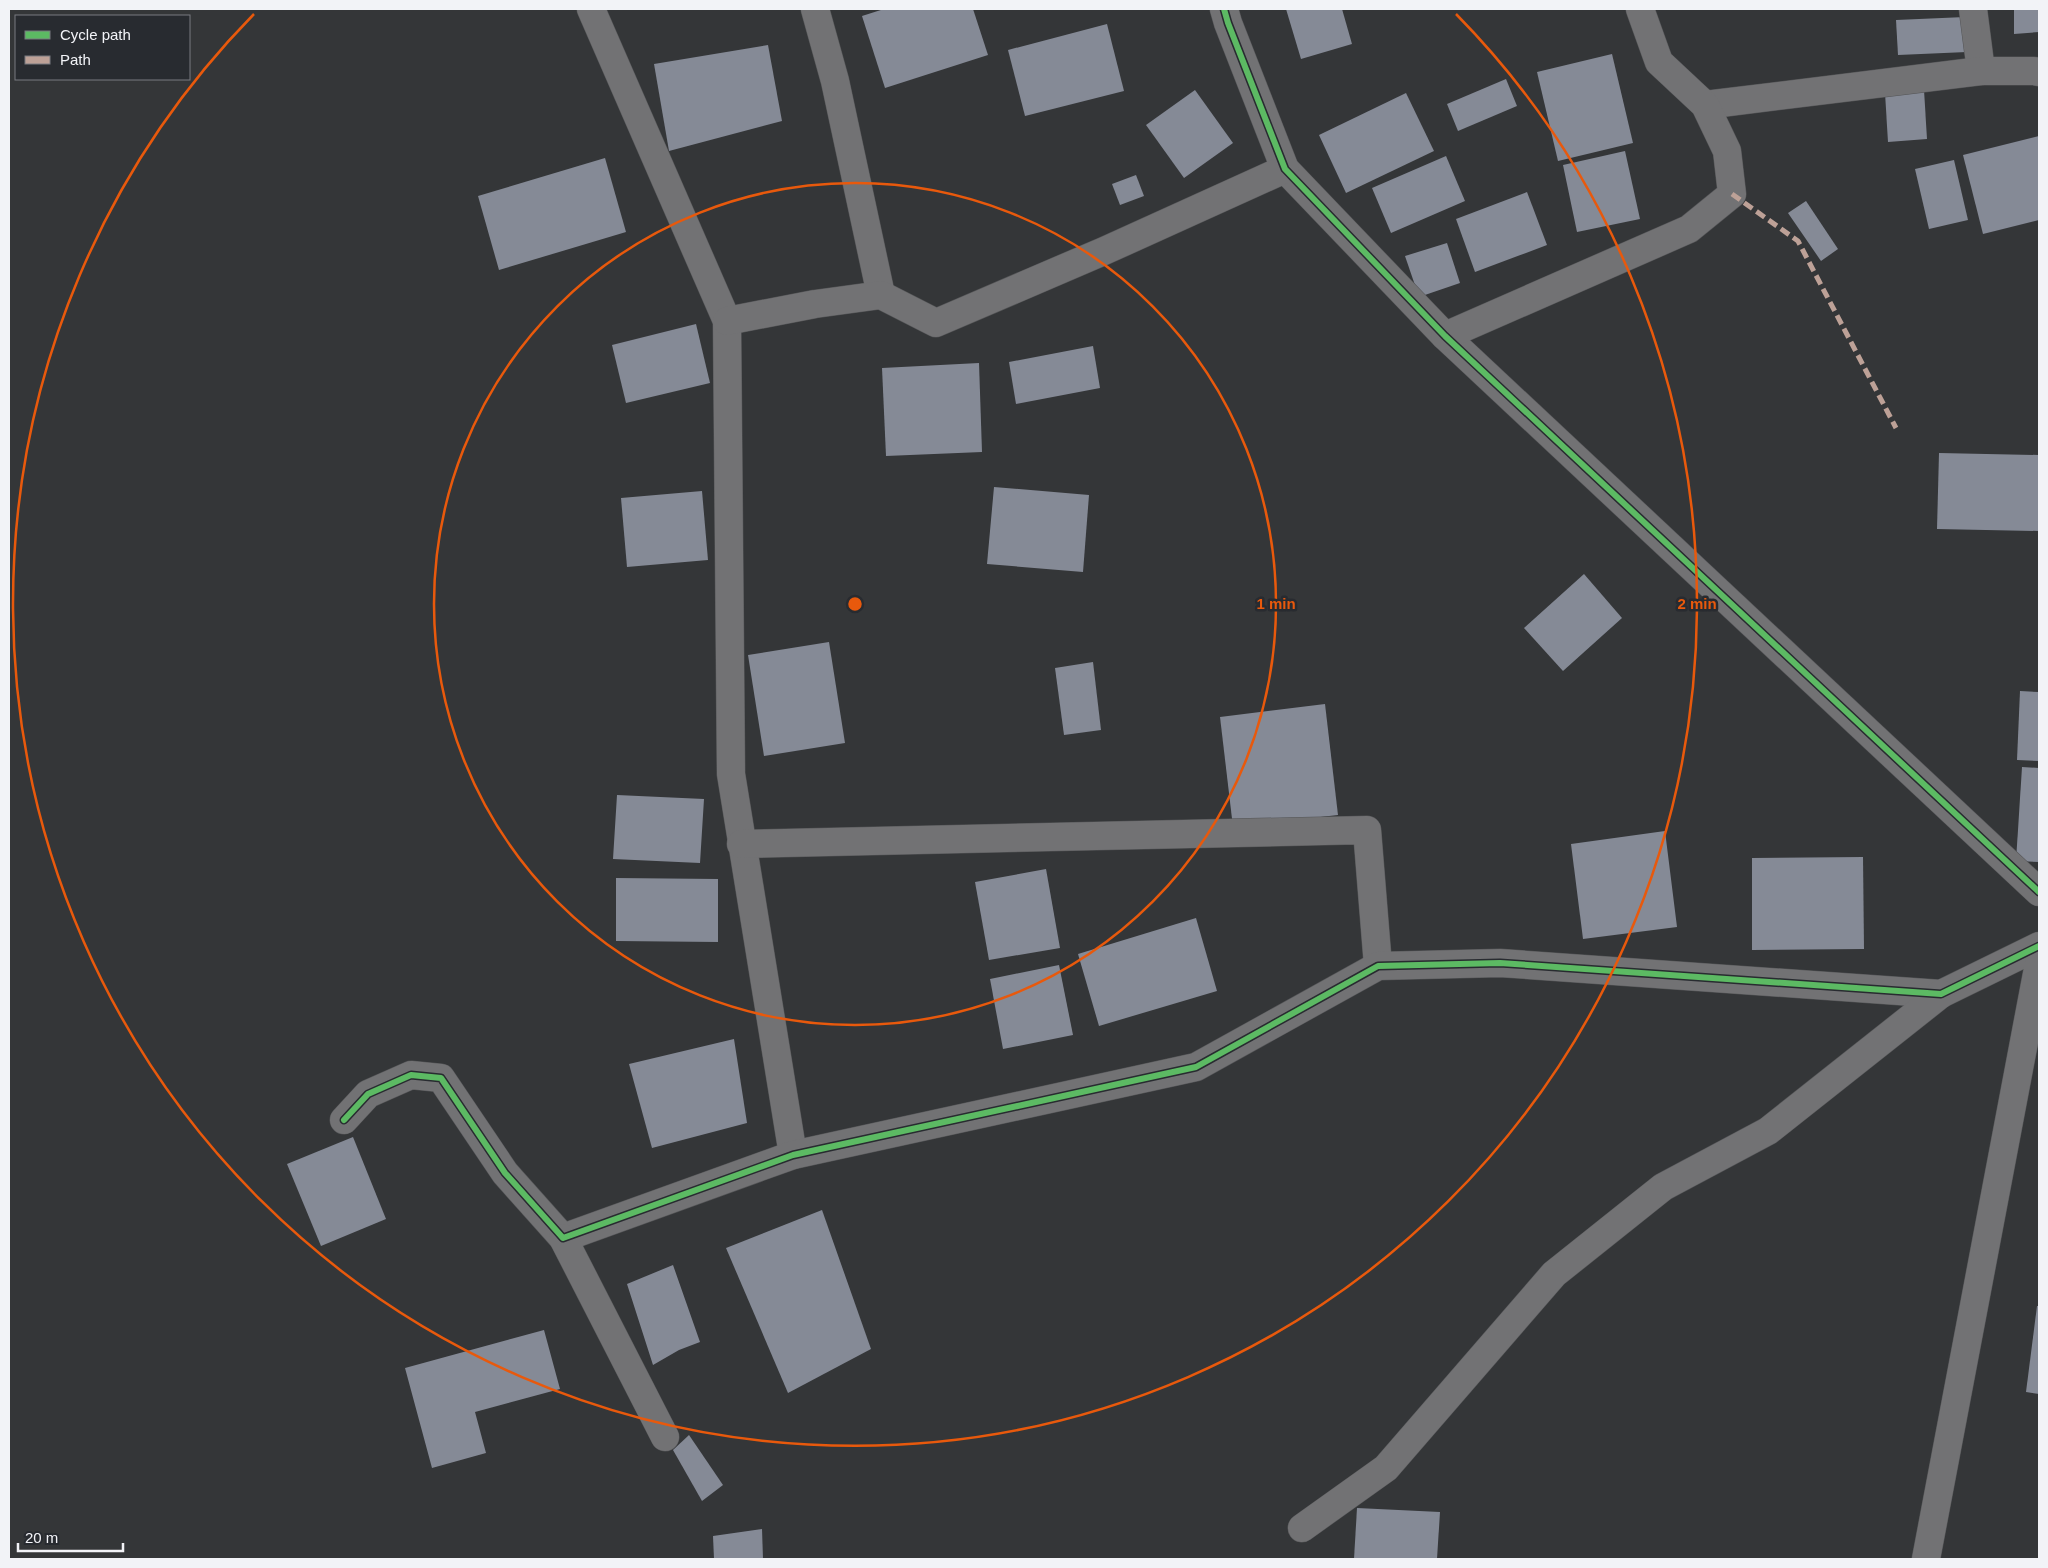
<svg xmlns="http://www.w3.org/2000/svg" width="2048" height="1568" viewBox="0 0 2048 1568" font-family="Helvetica,sans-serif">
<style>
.building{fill:#858a96}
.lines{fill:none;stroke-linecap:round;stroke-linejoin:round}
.minor-casing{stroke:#545557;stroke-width:29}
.minor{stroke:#727274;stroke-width:28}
.quiet{stroke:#bda197;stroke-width:5;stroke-dasharray:10 5;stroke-linecap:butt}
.cycleway-casing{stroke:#282b30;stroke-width:9}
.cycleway{stroke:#5cba63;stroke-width:6}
.ring{fill:none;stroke:#e8590c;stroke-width:2.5}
.centre{fill:#e8590c;stroke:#282b30;stroke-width:2.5}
.ring-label{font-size:15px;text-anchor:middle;font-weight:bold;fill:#e8590c;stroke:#282b30;stroke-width:5;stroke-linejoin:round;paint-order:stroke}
</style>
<rect width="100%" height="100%" fill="#343638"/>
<!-- building -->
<g class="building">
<polygon points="884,9 973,9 988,55 885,88 862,16"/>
<polygon points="1286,9 1342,9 1352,44 1301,59"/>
<polygon points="2014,9 2039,9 2039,32 2014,34"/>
<polygon points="1965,17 1967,52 1898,55 1896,20"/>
<polygon points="1107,24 1124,91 1025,116 1008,50"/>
<polygon points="768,45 782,121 669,151 654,64"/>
<polygon points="1612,54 1633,143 1558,161 1537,72"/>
<polygon points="1506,79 1517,106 1458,131 1447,104"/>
<polygon points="1195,90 1233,143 1184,178 1146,125"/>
<polygon points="1924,90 1927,139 1888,142 1885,93"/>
<polygon points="1406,93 1434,151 1346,193 1319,135"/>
<polygon points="2039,136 2039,220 1983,234 1963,155"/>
<polygon points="1625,151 1640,219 1577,232 1563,165"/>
<polygon points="1446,156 1465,201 1391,233 1372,188"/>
<polygon points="605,158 626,232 499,270 478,196"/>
<polygon points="1954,160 1968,220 1929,229 1915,169"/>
<polygon points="1136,175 1144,196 1120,205 1112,184"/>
<polygon points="1527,192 1547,245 1475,272 1456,219"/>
<polygon points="1806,201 1838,249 1821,261 1788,213"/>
<polygon points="1447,243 1460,283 1419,297 1405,256"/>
<polygon points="696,324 710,383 626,403 612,345"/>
<polygon points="1093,346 1100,388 1016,404 1009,362"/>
<polygon points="979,363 982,452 886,456 882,368"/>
<polygon points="1939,453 2039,455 2039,531 1937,529"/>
<polygon points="994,487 1089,495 1083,572 987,564"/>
<polygon points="702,491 708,560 627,567 621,498"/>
<polygon points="1584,574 1622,618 1563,671 1524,628"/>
<polygon points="829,642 845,743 764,756 748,655"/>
<polygon points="1093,662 1101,730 1064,735 1055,668"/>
<polygon points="2020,691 2039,692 2039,761 2017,760"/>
<polygon points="1325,704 1338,815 1233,827 1220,717"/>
<polygon points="2022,767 2039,768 2039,862 2016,861"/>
<polygon points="617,795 704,799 700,863 613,859"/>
<polygon points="1665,831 1677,927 1583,939 1571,844"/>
<polygon points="1863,857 1864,949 1752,950 1752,858"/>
<polygon points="1046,869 1060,948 989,960 975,882"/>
<polygon points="616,878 718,879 718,942 616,941"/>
<polygon points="1196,918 1217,991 1099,1026 1078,954"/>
<polygon points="1059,965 1073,1035 1003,1049 990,979"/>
<polygon points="734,1039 747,1123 652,1148 629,1064"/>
<polygon points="353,1137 386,1219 321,1246 287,1164"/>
<polygon points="822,1210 871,1349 788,1393 726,1248"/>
<polygon points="673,1265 700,1342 679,1350 653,1365 627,1284"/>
<polygon points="2037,1306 2039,1306 2039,1394 2026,1392"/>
<polygon points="544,1330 560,1389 475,1412 486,1453 432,1468 405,1368"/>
<polygon points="689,1435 723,1485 702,1501 673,1450"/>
<polygon points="1357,1508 1440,1512 1437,1559 1354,1559"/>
<polygon points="762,1529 763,1559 714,1559 713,1536"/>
</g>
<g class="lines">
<!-- minor casing -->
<g class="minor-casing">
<g id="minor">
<polyline points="591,9 727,321 731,774 793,1155"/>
<polyline points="815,9 835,81 881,295"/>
<polyline points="1224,9 1228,23 1285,169 1445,336 2039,892"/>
<polyline points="1973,9 1981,71"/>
<polyline points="1705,105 1981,71 2034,71 2039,72"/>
<polyline points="727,321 815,304 881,295 936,323 1104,251 1285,169"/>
<polyline points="1445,336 1689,229 1732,194 1727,151 1705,105 1659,62 1640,9"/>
<polyline points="741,844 1367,830 1378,966"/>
<polyline points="344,1120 368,1094 411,1075 441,1078 505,1173 563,1238 793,1155 1196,1067 1378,966 1500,963 1941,994 2039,946"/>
<polyline points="563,1238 665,1437"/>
<polyline points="1302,1528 1386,1468 1554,1274 1663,1187 1768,1131 1941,994"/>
<polyline points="1926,1559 2039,963"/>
</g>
</g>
<!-- minor -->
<use href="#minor" class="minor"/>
<!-- quiet -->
<polyline class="quiet" points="1732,194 1798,241 1896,428"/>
<!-- cycleway casing -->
<g class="cycleway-casing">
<g id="cycleway">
<polyline points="1224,9 1228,23 1285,169 1445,336 2039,892"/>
<polyline points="344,1120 368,1094 411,1075 441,1078 505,1173 563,1238 793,1155 1196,1067 1378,966 1500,963 1941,994 2039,946"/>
</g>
</g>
<!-- cycleway -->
<use href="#cycleway" class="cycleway"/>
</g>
<!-- distance rings -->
<g class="ring">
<circle cx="855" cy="604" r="421"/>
<path d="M1456 14A842 842 0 1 1 254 14"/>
</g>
<circle cx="855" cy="604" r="8" class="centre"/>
<g class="ring-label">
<text x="1276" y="609">1 min</text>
<text x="1697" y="609">2 min</text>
</g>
<!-- border -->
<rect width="2048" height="1568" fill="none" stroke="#f2f3f7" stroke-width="20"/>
<!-- legend -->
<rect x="15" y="15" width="175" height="65" fill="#282b30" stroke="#797b80"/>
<rect x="25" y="31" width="25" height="8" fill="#5cba63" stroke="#797b80"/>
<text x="60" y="40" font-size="15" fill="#f2f3f7">Cycle path</text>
<rect x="25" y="56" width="25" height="8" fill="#bda197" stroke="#797b80"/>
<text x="60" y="65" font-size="15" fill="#f2f3f7">Path</text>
<!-- scale -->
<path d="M18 1543v8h105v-8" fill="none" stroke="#f2f3f7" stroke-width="2.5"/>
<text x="25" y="1543" font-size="15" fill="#f2f3f7" stroke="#282b30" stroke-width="4" paint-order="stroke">20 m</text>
</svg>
